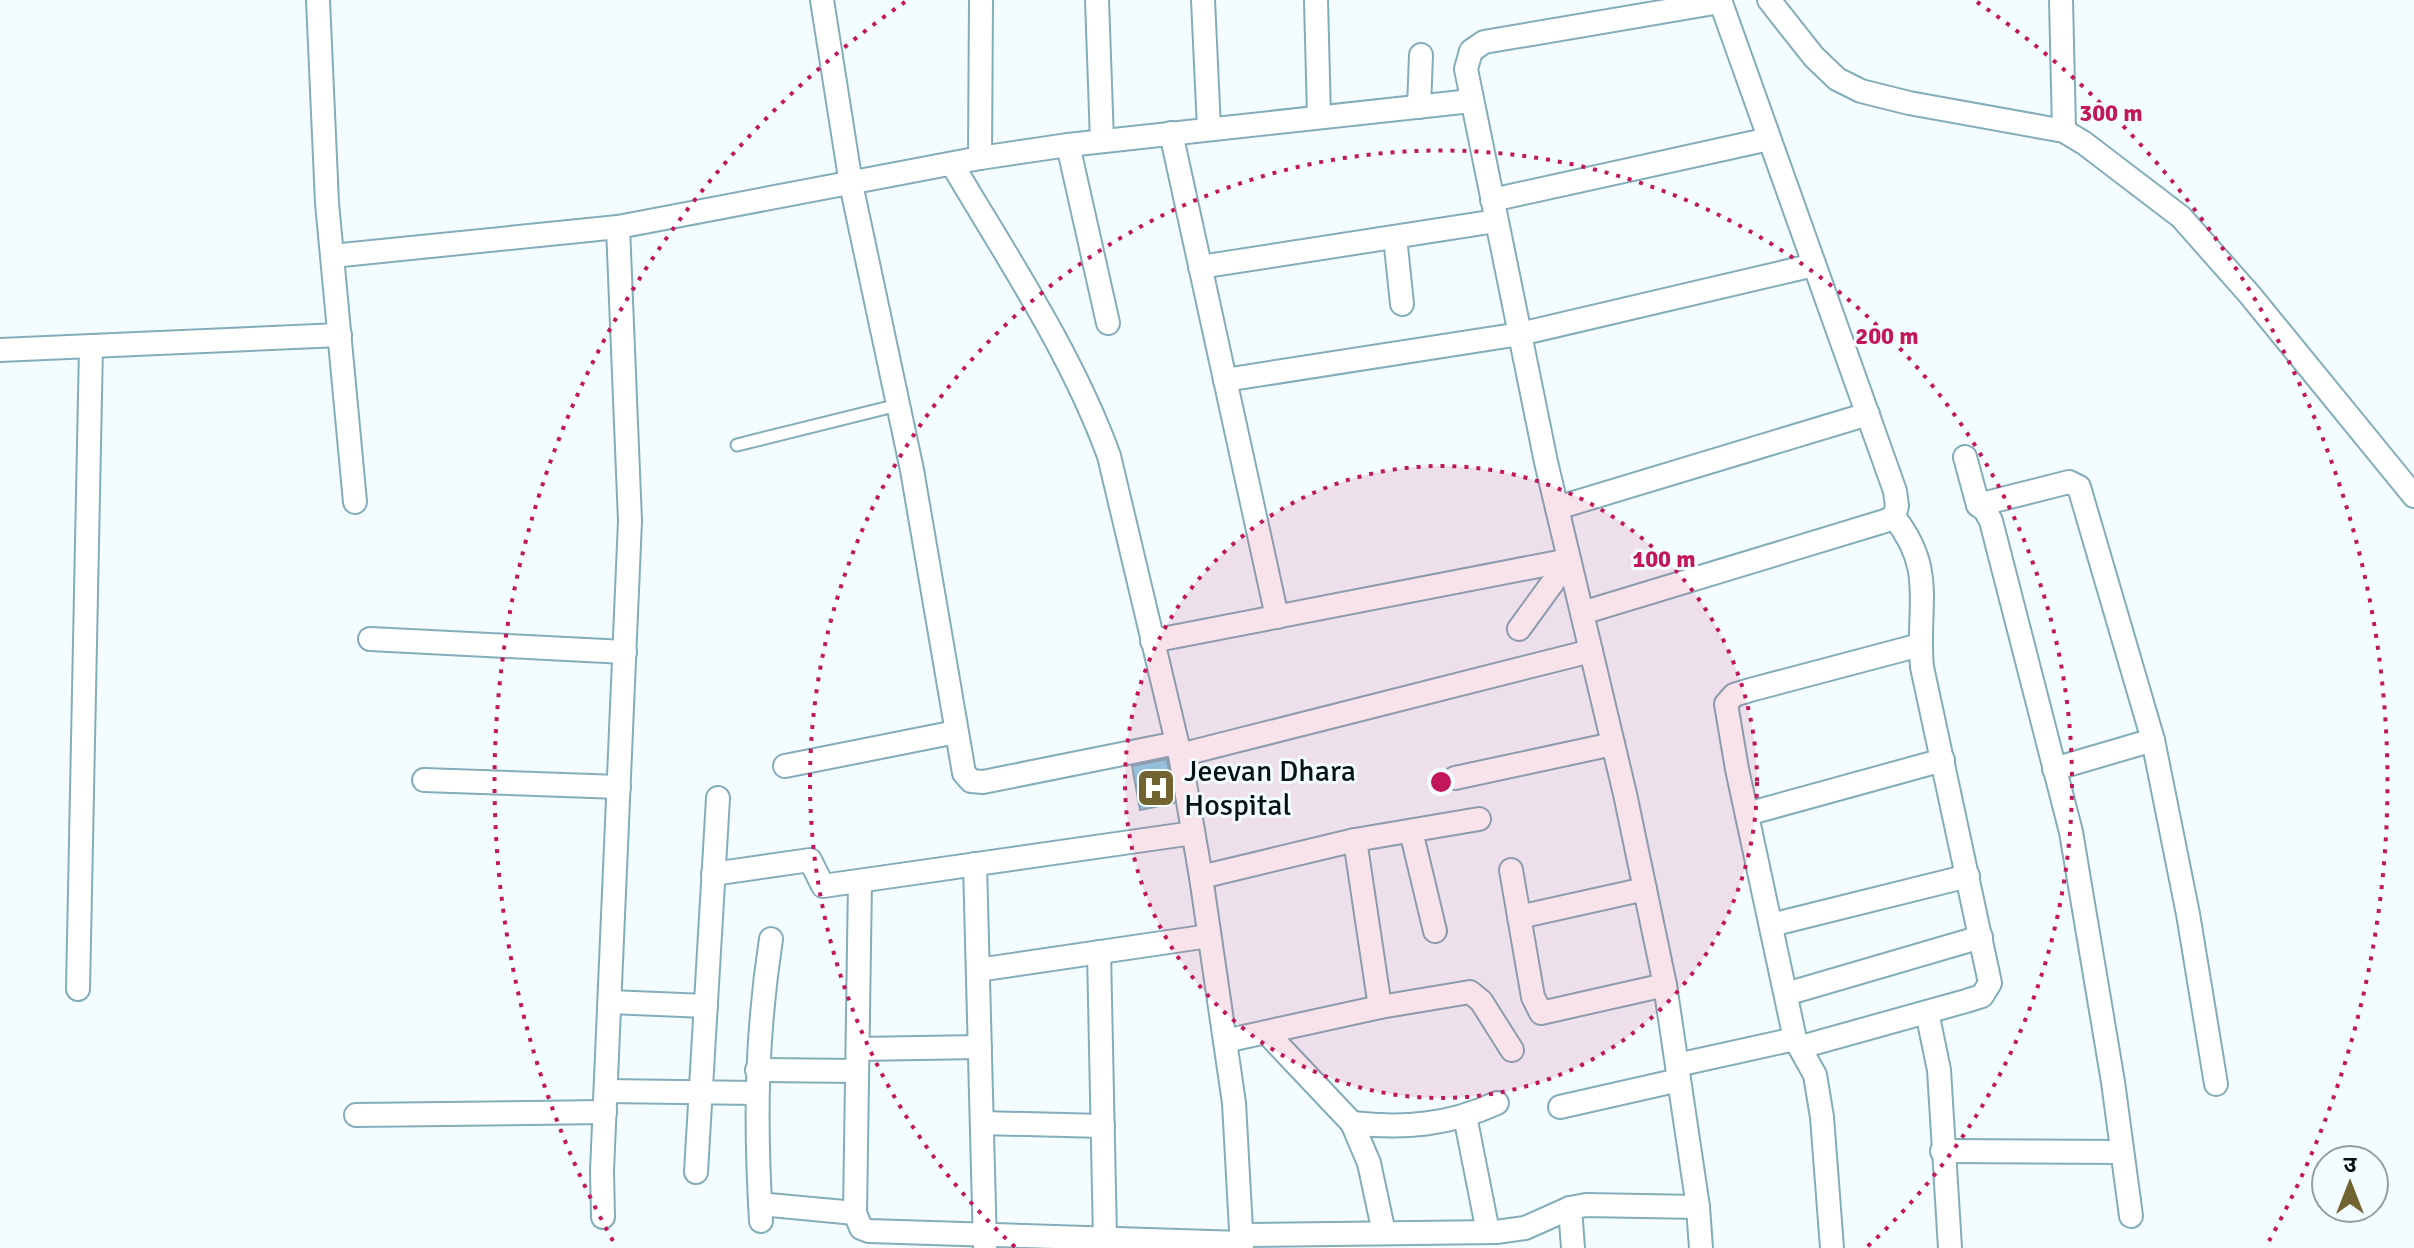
<svg xmlns="http://www.w3.org/2000/svg" width="2414" height="1248" viewBox="0 0 2414 1248" font-family="Signika,'Noto Sans Devanagari',sans-serif">
<style>
.shadow{fill:#0003}
.building{fill:#8fd7ec;stroke:#86b0bc;stroke-width:2}
.lines{fill:none;stroke-linecap:round;stroke-linejoin:round}
.lane-casing{stroke:#84adba;stroke-width:15}
.street-casing{stroke:#84adba;stroke-width:26}
.lane{stroke:#fff;stroke-width:11}
.street{stroke:#fff;stroke-width:22}
.ring{fill:none;stroke:#c2185b;stroke-width:4;stroke-dasharray:4 8}
.labels{text-anchor:middle;stroke-width:6;stroke-linejoin:round;paint-order:stroke}
.poi-label{font-size:30px;fill:#031217;stroke:#f3fcfe;text-anchor:start}
.centre{fill:#c2185b;stroke:#f3fcfe;stroke-width:4}
.ring-label{font-size:24px;text-anchor:middle;font-weight:bold;fill:#c2185b;stroke:#f3fcfe;stroke-width:6;stroke-linejoin:round;paint-order:stroke}
</style>
<rect width="100%" height="100%" fill="#f3fcfe"/>
<!-- shadow -->
<polygon class="shadow" points="1172,755 1179,796 1173,802 1134,767 1140,761"/>
<!-- building -->
<polygon class="building" points="1167,759 1174,803 1140,810 1132,766"/>
<g class="lines">
<!-- lane casing -->
<g class="lane-casing">
<polyline id="lane" points="737,445 898,405"/>
</g>
<!-- street casing -->
<g class="street-casing">
<g id="street">
<polyline points="318,0 327,203 355,502"/>
<polyline points="822,0 851,184 912,470 964,773 971,781 983,782 1177,743"/>
<polyline points="1097,0 1102,141"/>
<polyline points="1203,0 1209,129"/>
<polyline points="1316,0 1319,117"/>
<polyline points="1769,0 1814,57 1837,79 1861,91 1909,103 2064,131 2084,143 2181,217 2250,295 2414,496"/>
<polyline points="2061,0 2064,131"/>
<polyline points="1419,107 1421,55"/>
<polyline points="1171,133 1277,617"/>
<polyline points="1068,145 1108,323"/>
<polyline points="980,158 981,0"/>
<path d="M952,164C1008,259 1071,352 1109,456L1180,755L1201,877L1234,1103L1242,1248"/>
<polyline points="1492,200 1769,139"/>
<polyline points="1395,237 1402,304"/>
<polyline points="332,256 618,227 980,158 1068,145 1471,101"/>
<polyline points="1200,267 1496,221"/>
<polyline points="0,350 340,335"/>
<polyline points="1225,380 1520,334 1814,265"/>
<polyline points="1965,457 1978,505 1985,510 1991,521 2071,832 2113,1082 2131,1216"/>
<polyline points="1978,505 2069,482 2079,487 2153,740 2188,914 2216,1084"/>
<polyline points="1557,508 1868,414"/>
<polyline points="1582,613 1885,521 1894,517 1897,506 1895,491 1720,0"/>
<polyline points="1519,629 1569,560"/>
<polyline points="370,639 625,652"/>
<polyline points="1152,641 1569,560"/>
<polyline points="1180,755 1591,651"/>
<polyline points="785,766 956,732"/>
<polyline points="2054,769 2153,740"/>
<polyline points="1455,778 1613,744"/>
<polyline points="424,780 619,787"/>
<polyline points="1747,814 1943,760"/>
<polyline points="1411,831 1435,931"/>
<polyline points="1355,840 1380,1007"/>
<polyline points="975,864 985,1247"/>
<polyline points="1511,870 1533,997 1541,1013 1665,985"/>
<polyline points="713,874 810,860 823,886 1193,833"/>
<polyline points="1201,877 1355,840 1479,819"/>
<polyline points="860,881 855,1213 861,1228 869,1231 1242,1243"/>
<polyline points="1519,917 1645,889"/>
<polyline points="1771,925 1968,876"/>
<polyline points="1099,952 1105,1239"/>
<polyline points="978,970 1209,936"/>
<polyline points="78,989 91,346"/>
<polyline points="1786,994 1981,937"/>
<polyline points="610,1002 706,1006"/>
<polyline points="1927,1012 1939,1070 1950,1248"/>
<polyline points="1266,1032 1352,1123 1369,1163 1384,1233"/>
<polyline points="1225,1041 1380,1007 1470,992 1481,1001 1512,1050"/>
<path d="M1801,1047L1966,1001L1982,996L1990,983L1922,667C1916,607 1937,571 1894,517"/>
<polyline points="858,1049 980,1047"/>
<polyline points="1677,1065 1795,1039"/>
<polyline points="757,1070 857,1071"/>
<polyline points="606,1091 756,1093"/>
<polyline points="1560,1107 1679,1080"/>
<polyline points="356,1115 605,1112"/>
<polyline points="1465,1116 1488,1232"/>
<polyline points="982,1123 1103,1126"/>
<path d="M1352,1123C1404,1129 1449,1125 1497,1103"/>
<polyline points="1942,1151 2122,1152"/>
<polyline points="696,1172 718,798"/>
<polyline points="760,1204 855,1213"/>
<polyline points="1570,1208 1573,1248"/>
<polyline points="603,1217 602,1171 630,521 618,227"/>
<path d="M761,1221C755,1122 756,1037 771,939"/>
<polyline points="1242,1235 1496,1232 1525,1228 1570,1208 1586,1205 1698,1207"/>
<polyline points="1701,1248 1698,1207 1665,985 1625,794 1546,462 1466,69 1471,51 1484,42 1720,2"/>
<polyline points="1832,1248 1822,1117 1815,1075 1795,1039 1737,769 1726,704 1734,695 1750,690 1920,645"/>
</g>
</g>
<!-- lane -->
<use href="#lane" class="lane"/>
<!-- street -->
<use href="#street" class="street"/>
</g>
<!-- distance rings -->
<circle cx="1441" cy="782" r="316" fill="#c2185b" fill-opacity=".12"/>
<g class="ring">
<circle cx="1441" cy="782" r="316"/>
<path d="M1015 1247A631 631 0 1 1 1867 1247"/>
<path d="M613 1241A947 947 0 0 1 905 2M1977 2A947 947 0 0 1 2269 1241"/>
</g>
<!-- icons -->
<defs>
<g id="hospital-square" transform="scale(2)"><rect x="-9" y="-9" width="18" height="18" rx="4" fill="#716431" stroke="#f3fcfe"/><path d="M-5-5h3v3.5h4V-5h3V5h-3V1.5h-4V5h-3Z" fill="#fff"/></g>
</defs>
<g fill-rule="evenodd">
<use href="#hospital-square" x="1156" y="788"/>
</g>
<g class="labels">
<!-- poi labels -->
<g class="poi-label">
<text x="1184" y="781">Jeevan Dhara<tspan x="1184" dy="34">Hospital</tspan></text>
</g>
</g>
<circle cx="1441" cy="782" r="12" class="centre"/>
<g class="ring-label">
<text x="2111" y="121">300 m</text>
<text x="1887" y="344">200 m</text>
<text x="1664" y="567">100 m</text>
</g>
<!-- north arrow -->
<g transform="translate(2350 1184)"><circle r="38" fill="#f3fcfe" stroke="#939ea2" stroke-width="2"/>
<path d="M0-6L14 30L0 20L-14 30Z" fill="#716431"/>
<text y="-12" font-size="22" font-weight="bold" text-anchor="middle" fill="#031217">उ</text>
</g>
</svg>
